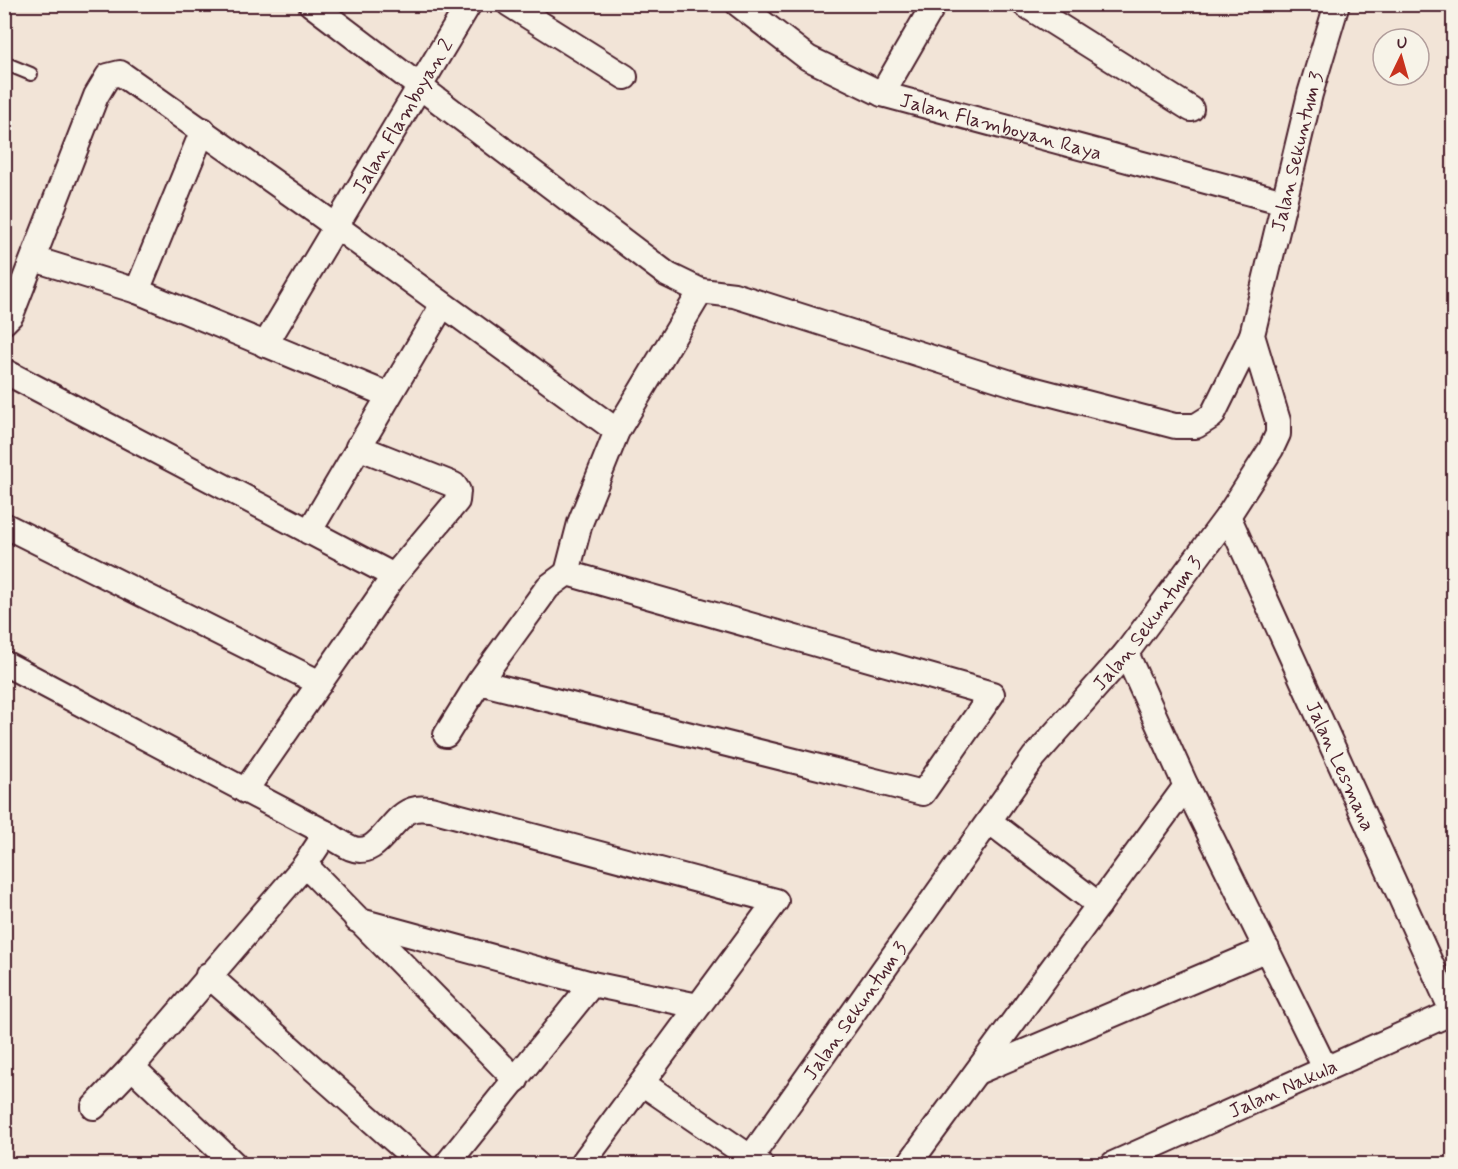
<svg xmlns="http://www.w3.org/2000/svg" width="1458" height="1169" viewBox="0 0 1458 1169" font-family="Mynerve,sans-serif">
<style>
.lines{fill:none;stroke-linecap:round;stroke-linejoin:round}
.lane-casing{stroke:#4a1f2b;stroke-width:16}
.street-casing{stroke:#4a1f2b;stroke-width:28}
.lane{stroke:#f7f3e8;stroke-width:12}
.street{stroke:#f7f3e8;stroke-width:24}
.labels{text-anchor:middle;stroke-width:4.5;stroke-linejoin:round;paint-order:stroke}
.street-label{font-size:20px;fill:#4a1f2b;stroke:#f7f3e8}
</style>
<rect width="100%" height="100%" fill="#f2e4d7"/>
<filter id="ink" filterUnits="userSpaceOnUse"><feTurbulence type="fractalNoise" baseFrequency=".0167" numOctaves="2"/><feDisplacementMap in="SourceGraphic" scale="12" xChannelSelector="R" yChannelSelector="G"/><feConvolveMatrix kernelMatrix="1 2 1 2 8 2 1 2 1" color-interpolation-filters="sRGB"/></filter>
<g filter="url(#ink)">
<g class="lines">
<!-- lane casing -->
<g class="lane-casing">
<polyline id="lane" points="4,63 31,74"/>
</g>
<!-- street casing -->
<g class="street-casing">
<g id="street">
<polyline points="311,4 668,275 701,291 734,295 1017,385 1175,426 1196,426 1212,416 1252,335"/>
<polyline points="509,4 625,77"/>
<path id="s1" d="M738,4L808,58L882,94L1284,202"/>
<polyline points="1024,4 1191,109"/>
<polyline points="882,94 934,4"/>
<polyline points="34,259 137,291 388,395"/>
<polyline points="137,291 203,130"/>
<polyline points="4,322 11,315 96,96 108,76 120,73 315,211 617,431"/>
<path id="s2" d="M265,345L469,4"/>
<polyline points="4,371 394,576"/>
<path id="s3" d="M1228,516L1454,1015"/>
<polyline points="4,525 320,683"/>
<polyline points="309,532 442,306"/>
<polyline points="567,573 580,523 617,431 701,291"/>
<polyline points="1126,653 1186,786 1325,1068"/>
<polyline points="4,663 326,833"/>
<polyline points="446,735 479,682 548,587 567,573 992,694 923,793 479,682"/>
<polyline points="245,791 394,576 457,501 458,491 454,485 358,447"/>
<polyline points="989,821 1099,905"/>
<polyline points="305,865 516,1080"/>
<polyline points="357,920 592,984 698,1006"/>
<polyline points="208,975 421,1164"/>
<polyline points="132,1067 234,1164"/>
<polyline points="977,1072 1267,949"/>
<polyline points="642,1083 760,1164"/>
<path d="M94,1107L132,1067L305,865L326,833C334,838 342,844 351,848C380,860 390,813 416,809C421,808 426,809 431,809L776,901L582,1164"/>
<polyline points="447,1164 592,984"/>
<path id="s4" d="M746,1164L1034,757L1126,653L1228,516L1271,449L1278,434V421L1252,335L1310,94L1337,4"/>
<polyline points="909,1164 1186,786"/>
<path id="s5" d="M1113,1164L1453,1012"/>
</g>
</g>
<!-- lane -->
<use href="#lane" class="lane"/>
<!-- street -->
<use href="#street" class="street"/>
</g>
</g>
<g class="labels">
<!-- street labels -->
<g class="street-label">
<text dy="7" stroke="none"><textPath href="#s2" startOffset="267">Jalan Flamboyan 2</textPath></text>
<text dy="7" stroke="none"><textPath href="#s1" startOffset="294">Jalan Flamboyan Raya</textPath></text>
<text dy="7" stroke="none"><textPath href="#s4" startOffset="1196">Jalan Sekuntum 3</textPath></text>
<text dy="7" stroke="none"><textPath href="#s4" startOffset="674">Jalan Sekuntum 3</textPath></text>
<text dy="7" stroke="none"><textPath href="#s3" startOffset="274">Jalan Lesmana</textPath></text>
<text dy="7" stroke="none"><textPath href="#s4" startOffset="188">Jalan Sekuntum 3</textPath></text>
<text dy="7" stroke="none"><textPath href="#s5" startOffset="186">Jalan Nakula</textPath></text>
</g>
</g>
<!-- margin -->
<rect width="1458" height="1169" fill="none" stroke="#f7f3e8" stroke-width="24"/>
<rect x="12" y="12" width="1434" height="1145" fill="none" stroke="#4a1f2b" stroke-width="2" filter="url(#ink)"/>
<!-- north arrow -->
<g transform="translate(1401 57) rotate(5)"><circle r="28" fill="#f7f3e8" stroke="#b29e9c" stroke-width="1.5"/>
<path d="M0-4.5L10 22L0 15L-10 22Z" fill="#c8321e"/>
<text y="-9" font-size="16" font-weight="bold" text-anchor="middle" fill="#4a1f2b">U</text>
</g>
</svg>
